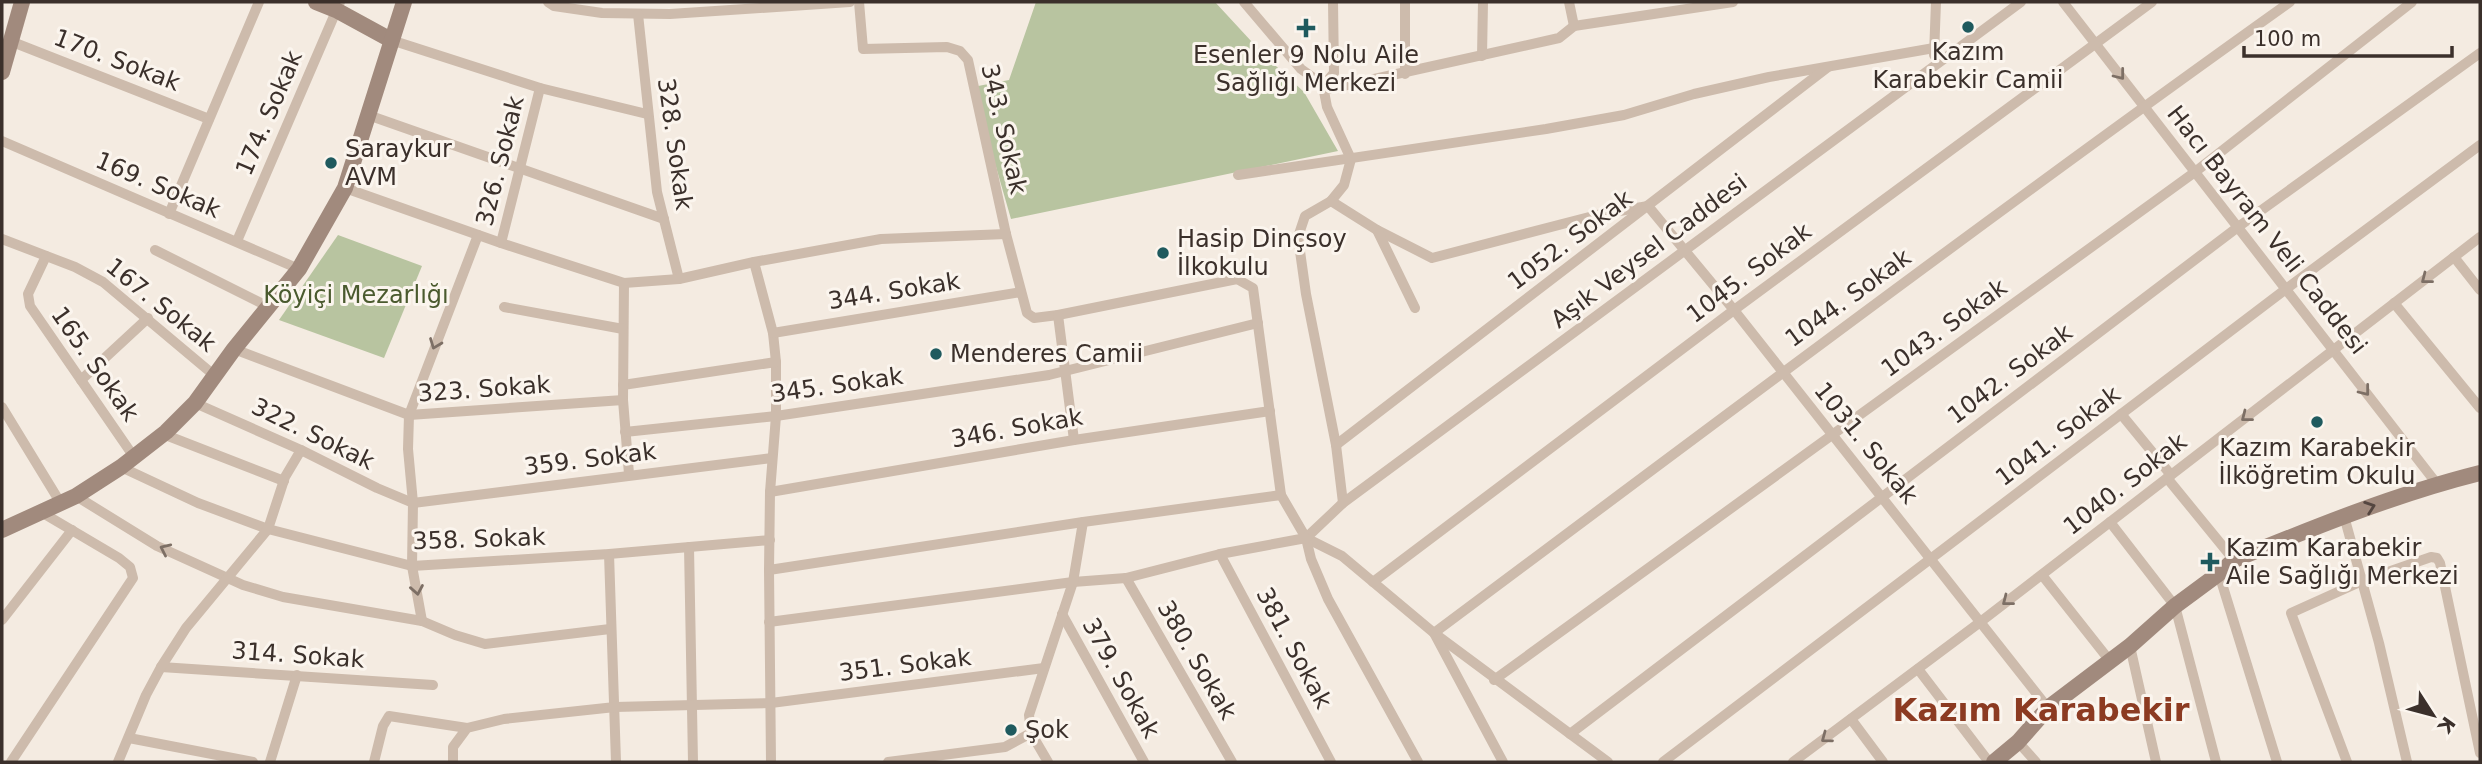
<svg xmlns="http://www.w3.org/2000/svg" width="2482" height="764" viewBox="0 0 2482 764" font-family="'DejaVu Sans',sans-serif">
<style>
.green{fill:#b8c4a0}
.lines{fill:none;stroke-linecap:round;stroke-linejoin:round}
.street{stroke:#cdbbac;stroke-width:10}
.secondary{stroke:#a18a7d;stroke-width:16}
.oneway{stroke:#7d6f65}
.oneway2{stroke:#544640}
.poi-dot{fill:#1f5a5e;stroke:#fbf5ee;stroke-width:2.5}
.labels{text-anchor:middle;stroke-width:6;stroke-linejoin:round;paint-order:stroke}
.poi-label{font-size:24px;fill:#3b302b;stroke:#fbf5ee;text-anchor:start}
.street-label{font-size:24px;fill:#3b302b;stroke:#fbf5ee}
.park-label{font-size:24px;fill:#4a5a2e;stroke:#fbf5ee}
.district-label{font-size:32px;font-weight:bold;fill:#8c3b22;stroke:#fbf5ee}
</style>
<rect width="100%" height="100%" fill="#f4ebe1"/>
<!-- green -->
<g class="green">
<polygon points="1036,2 1215,2 1264,55 1304,92 1338,151 1011,219 973,87 1009,80"/>
<polygon points="338,235 422,266 384,358 279,320"/>
</g>
<g class="lines">
<!-- street -->
<g class="street">
<polyline points="548,2 554,6 602,13 670,14 850,2"/>
<polyline points="859,2 863,49 947,47 960,51 968,60 1006,234 1027,313 1034,318 1058,315 1237,279 1253,288 1281,495 1306,538 1342,556 1434,633 1608,762"/>
<polyline points="1244,2 1301,69 1329,89 1559,38 1574,26 1733,2"/>
<polyline points="1569,2 1574,26"/>
<polyline points="2063,2 2437,484"/>
<polyline points="638,14 657,192 679,279"/>
<polyline points="391,40 540,88 647,114"/>
<polyline points="10,41 209,119"/>
<polyline points="1934,55 1936,2"/>
<polyline points="1482,56 1483,2"/>
<polyline points="1405,74 1405,2"/>
<polyline points="1323,86 1327,107 1351,159 1344,185 1331,201 1305,216 1298,237 1306,294 1336,445 1343,503"/>
<polyline points="1323,86 1334,73 1333,2"/>
<polyline points="368,115 664,219"/>
<polyline points="2,141 299,269"/>
<polyline points="1238,175 1546,129 1624,115 1694,94 1769,77 1934,48"/>
<polyline points="345,188 501,243 624,283 679,279 754,262 881,239 1006,234"/>
<polyline points="1331,201 1377,230 1432,258 1597,215 1648,206 1734,310 2048,708"/>
<polyline points="169,214 259,2"/>
<polyline points="1377,230 1415,308"/>
<polyline points="2,239 75,267 103,282 215,376"/>
<polyline points="237,241 340,2"/>
<polyline points="501,243 540,88"/>
<polyline points="155,250 269,307"/>
<polyline points="46,256 28,294 30,306 134,457"/>
<polyline points="2454,257 2480,290"/>
<polyline points="754,262 773,333 776,362 776,416 770,492 769,570 771,762"/>
<polyline points="624,283 623,400 629,474"/>
<polyline points="2394,303 2480,408"/>
<polyline points="504,307 623,329"/>
<polyline points="1058,315 1074,440"/>
<polyline points="773,333 1021,292"/>
<polyline points="234,349 409,415 623,400"/>
<polyline points="81,380 148,318"/>
<polyline points="623,385 776,362"/>
<polyline points="195,403 301,450 377,488 413,503 772,458"/>
<polyline points="2,407 60,502"/>
<polyline points="2121,414 2171,475"/>
<polyline points="625,432 776,416 1049,375 1258,323"/>
<polyline points="163,434 284,481"/>
<polyline points="1336,445 1828,67"/>
<polyline points="121,467 198,503 268,529 412,566 609,554 770,540"/>
<polyline points="2167,478 2234,560"/>
<polyline points="770,492 1074,440 1270,411"/>
<polyline points="76,496 157,546 243,585 283,597 422,621 455,635 485,644 610,629"/>
<polyline points="2344,516 2379,643 2407,762"/>
<polyline points="2110,522 2175,606 2216,762"/>
<polyline points="1306,538 1343,503 2021,2"/>
<polyline points="1306,538 1311,559 1328,599 1418,762"/>
<polyline points="689,547 693,762"/>
<polyline points="609,554 616,762"/>
<polyline points="1220,554 1331,762"/>
<polyline points="769,570 1083,522 1281,495"/>
<polyline points="2219,574 2277,762"/>
<polyline points="2042,575 2110,661"/>
<polyline points="1126,578 1232,762"/>
<polyline points="1373,582 1734,310 2152,2"/>
<polyline points="1062,614 1144,762"/>
<polyline points="2,620 72,530"/>
<polyline points="422,621 412,566 413,503 408,449 409,415 478,235"/>
<polyline points="769,622 1073,582 1126,578 1220,554 1306,538"/>
<polyline points="2130,646 2156,762"/>
<polyline points="161,667 433,685"/>
<polyline points="1918,669 1989,762"/>
<polyline points="1494,680 2195,172 2412,2"/>
<polyline points="1851,719 1883,762"/>
<polyline points="1570,734 2238,227 2480,53"/>
<polyline points="129,738 253,762"/>
<polyline points="2018,742 2036,762"/>
<polyline points="11,762 133,578 130,567 119,558 41,512"/>
<polyline points="118,762 146,695 161,667 186,628 268,529 285,477 301,450"/>
<polyline points="270,762 297,675"/>
<polyline points="374,762 383,726 389,716 467,728"/>
<polyline points="453,762 453,747 467,728 504,719 615,707 771,703 1044,668"/>
<polyline points="888,762 1005,747 1031,733"/>
<polyline points="1048,762 1031,733 1029,715 1073,582 1083,522"/>
<path d="M1503,762L1434,633C1718,421 2001,208 2290,2"/>
<polyline points="1663,762 2286,289 2480,145"/>
<polyline points="1793,762 1979,623 2480,237"/>
<polyline points="2347,762 2291,613 2362,581 2431,557 2437,558 2440,563 2480,753"/>
</g>
<!-- secondary -->
<g class="secondary">
<polyline points="316,2 336,10 391,40"/>
<polyline points="2,72 22,2"/>
<polyline points="2,530 76,496 121,467 166,432 195,403 234,349 299,269 345,188 404,2"/>
<path d="M1994,762L2018,742L2048,708L2130,646L2175,606L2221,572L2234,560C2315,527 2396,494 2480,473"/>
</g>
</g>
<!-- one-way arrows -->
<defs><path id="oneway-chevron" d="M-2-3.5L2.5 0L-2 3.5" fill="none" stroke-width="1.6" stroke-linecap="round" stroke-linejoin="round" transform="scale(1.75)"/></defs>
<g class="oneway">
<use href="#oneway-chevron" transform="translate(2120 75) rotate(52)"/>
<use href="#oneway-chevron" transform="translate(2426 279) rotate(142)"/>
<use href="#oneway-chevron" transform="translate(435 344) rotate(111)"/>
<use href="#oneway-chevron" transform="translate(2365 391) rotate(52)"/>
<use href="#oneway-chevron" transform="translate(2246 417) rotate(142)"/>
<use href="#oneway-chevron" transform="translate(165 549) rotate(-155)"/>
<use href="#oneway-chevron" transform="translate(417 590) rotate(80)"/>
<use href="#oneway-chevron" transform="translate(2007 601) rotate(142)"/>
<use href="#oneway-chevron" transform="translate(1826 738) rotate(143)"/>
</g>
<use class="oneway2" href="#oneway-chevron" transform="translate(2370 507) rotate(-19)"/>
<!-- markers -->
<g class="poi-dot">
<circle cx="1968" cy="27" r="7"/>
<path d="M1302.5 17.5h7v7h7v7h-7v7h-7v-7h-7v-7h7z"/>
<circle cx="331" cy="163" r="7"/>
<circle cx="1163" cy="253" r="7"/>
<circle cx="936" cy="354" r="7"/>
<circle cx="2317" cy="422" r="7"/>
<path d="M2206.5 551.5h7v7h7v7h-7v7h-7v-7h-7v-7h7z"/>
<circle cx="1011" cy="730" r="7"/>
</g>
<g class="labels">
<!-- poi labels -->
<g class="poi-label">
<text x="1968" y="60" text-anchor="middle">Kazım<tspan x="1968" dy="28">Karabekir Camii</tspan></text>
<text x="1306" y="63" text-anchor="middle">Esenler 9 Nolu Aile<tspan x="1306" dy="28">Sağlığı Merkezi</tspan></text>
<text x="345" y="157">Saraykur<tspan x="345" dy="28">AVM</tspan></text>
<text x="1177" y="247">Hasip Dinçsoy<tspan x="1177" dy="28">İlkokulu</tspan></text>
<text x="950" y="362">Menderes Camii</text>
<text x="2317" y="456" text-anchor="middle">Kazım Karabekir<tspan x="2317" dy="28">İlköğretim Okulu</tspan></text>
<text x="2226" y="556">Kazım Karabekir<tspan x="2226" dy="28">Aile Sağlığı Merkezi</tspan></text>
<text x="1025" y="738">Şok</text>
</g>
<!-- street labels -->
<g class="street-label">
<text transform="translate(117 60) rotate(21)" y="8">170. Sokak</text>
<text transform="translate(269 113) rotate(-67)" y="8">174. Sokak</text>
<text transform="translate(1004 129) rotate(77)" y="8">343. Sokak</text>
<text transform="translate(675 144) rotate(82)" y="8">328. Sokak</text>
<text transform="translate(500 161) rotate(-76)" y="8">326. Sokak</text>
<text transform="translate(158 185) rotate(23)" y="8">169. Sokak</text>
<text transform="translate(2267 230) rotate(52)" y="8">Hacı Bayram Veli Caddesi</text>
<text transform="translate(1570 240) rotate(-37)" y="8">1052. Sokak</text>
<text transform="translate(1649 251) rotate(-37)" y="8">Aşık Veysel Caddesi</text>
<text transform="translate(1749 273) rotate(-37)" y="8">1045. Sokak</text>
<text transform="translate(894 291) rotate(-9)" y="8">344. Sokak</text>
<text transform="translate(1848 298) rotate(-36)" y="8">1044. Sokak</text>
<text transform="translate(161 305) rotate(39)" y="8">167. Sokak</text>
<text transform="translate(1944 328) rotate(-36)" y="8">1043. Sokak</text>
<text transform="translate(95 364) rotate(55)" y="8">165. Sokak</text>
<text transform="translate(2010 374) rotate(-37)" y="8">1042. Sokak</text>
<text transform="translate(837 385) rotate(-8)" y="8">345. Sokak</text>
<text transform="translate(484 389) rotate(-4)" y="8">323. Sokak</text>
<text transform="translate(1017 428) rotate(-10)" y="8">346. Sokak</text>
<text transform="translate(313 434) rotate(26)" y="8">322. Sokak</text>
<text transform="translate(2058 436) rotate(-37)" y="8">1041. Sokak</text>
<text transform="translate(1866 443) rotate(51)" y="8">1031. Sokak</text>
<text transform="translate(590 459) rotate(-7)" y="8">359. Sokak</text>
<text transform="translate(2125 484) rotate(-38)" y="8">1040. Sokak</text>
<text transform="translate(479 539) rotate(-2)" y="8">358. Sokak</text>
<text transform="translate(1294 648) rotate(62)" y="8">381. Sokak</text>
<text transform="translate(298 655) rotate(4)" y="8">314. Sokak</text>
<text transform="translate(1197 660) rotate(60)" y="8">380. Sokak</text>
<text transform="translate(905 665) rotate(-7)" y="8">351. Sokak</text>
<text transform="translate(1121 678) rotate(61)" y="8">379. Sokak</text>
</g>
<!-- park labels -->
<g class="park-label">
<text x="356" y="303">Köyiçi Mezarlığı</text>
</g>
<!-- district labels -->
<g class="district-label">
<text x="2041" y="721">Kazım Karabekir</text>
</g>
</g>
<!-- border -->
<rect width="2482" height="764" fill="none" stroke="#3b302b" stroke-width="7"/>
<!-- north arrow -->
<g transform="translate(2433 715) rotate(126)" stroke="#fbf5ee" stroke-width="5" paint-order="stroke">
<path d="M0-5L12 26L0 18L-12 26Z" fill="#3b302b"/>
<text y="-10" font-size="19" font-weight="bold" text-anchor="middle" fill="#3b302b">K</text>
</g>
<!-- scale -->
<path d="M2244 46v10h208v-10" fill="none" stroke="#3b302b" stroke-width="3.5"/>
<text x="2254" y="46" font-size="21" fill="#3b302b" stroke="#fbf5ee" stroke-width="5" paint-order="stroke">100 m</text>
</svg>
